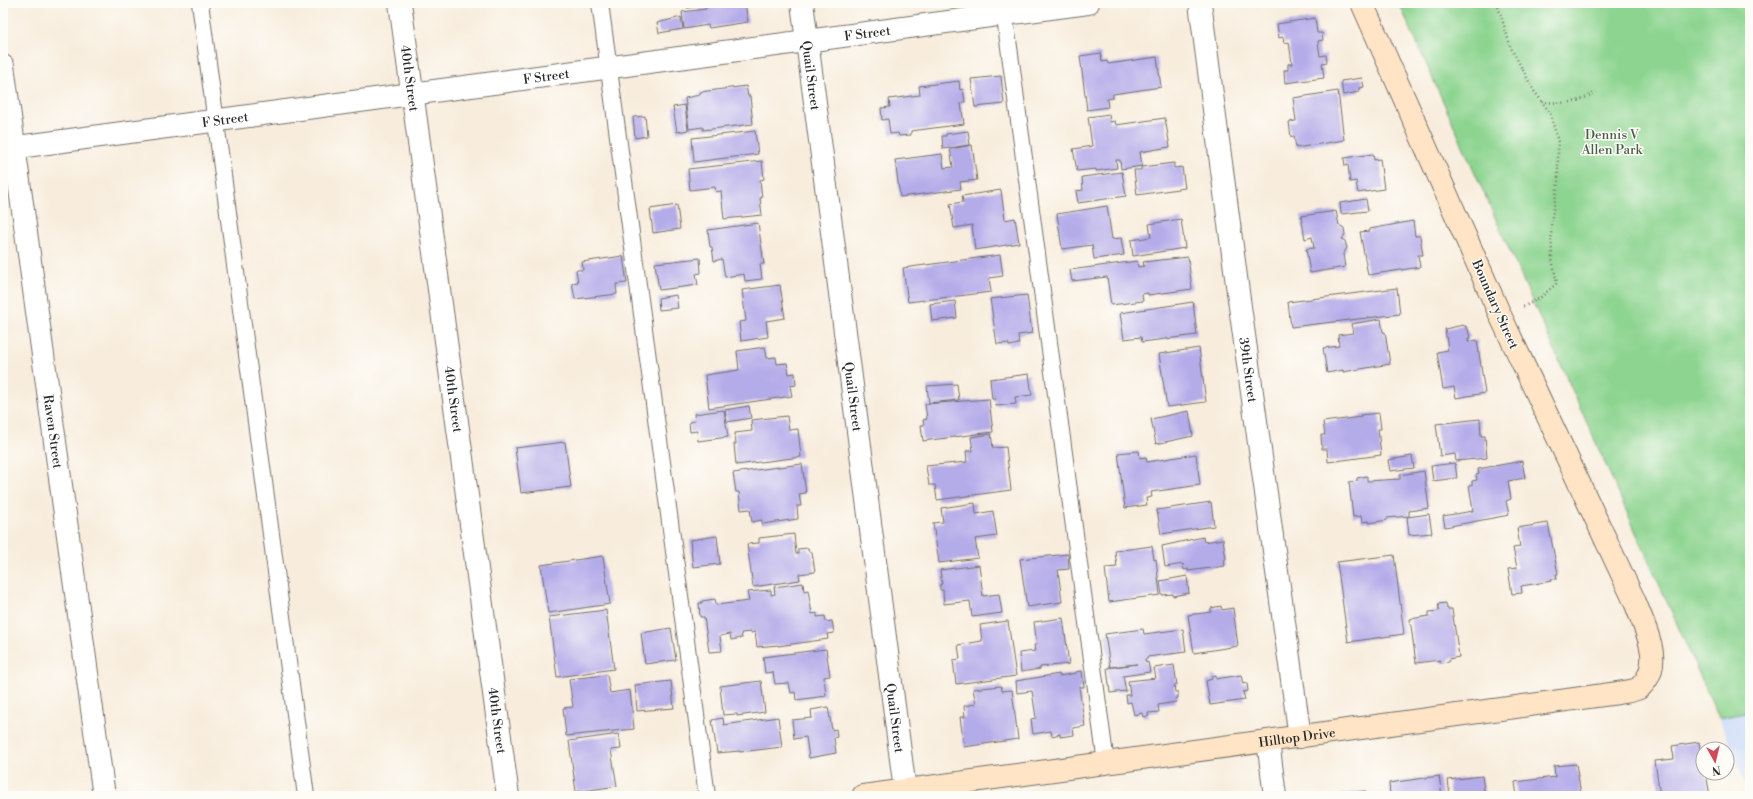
<svg xmlns="http://www.w3.org/2000/svg" width="1753" height="799" viewBox="0 0 1753 799" font-family="'Libre Bodoni',serif">
<style>
.built{fill:#ccdbf9}
.green{fill:#8cd48f;stroke:#5c805d}
.building{fill:#b4abe9}
.lines{fill:none;stroke-linecap:round;stroke-linejoin:round}
.lane-casing{stroke:#736f69;stroke-width:18}
.street-casing{stroke:#736f69;stroke-width:24}
.secondary-casing{stroke:#736f69;stroke-width:24}
.path{stroke:#736f69;stroke-width:2.5;stroke-dasharray:1 3;stroke-linecap:butt}
.lane{stroke:#fff;stroke-width:16}
.street{stroke:#fff;stroke-width:22}
.secondary{stroke:#ffe4c6;stroke-width:22}
.labels{text-anchor:middle;stroke-width:3;stroke-linejoin:round;paint-order:stroke}
.street-label{font-size:13px;fill:#2b2b2b;stroke:#fdfcf7}
.park-label{font-size:13px;fill:#485e49;stroke:#fdfcf7}
</style>
<rect width="100%" height="100%" fill="#fdfcf7"/>
<filter id="ink" filterUnits="userSpaceOnUse"><feTurbulence type="fractalNoise" baseFrequency=".025" numOctaves="2"/><feDisplacementMap in="SourceGraphic" scale="8" xChannelSelector="R" yChannelSelector="G"/><feConvolveMatrix kernelMatrix="1 2 1 2 8 2 1 2 1" color-interpolation-filters="sRGB"/></filter>
<filter id="wash" filterUnits="userSpaceOnUse"><feTurbulence type="fractalNoise" baseFrequency=".012" numOctaves="4" result="noise"/><feDisplacementMap in="SourceGraphic" scale="16" xChannelSelector="R" yChannelSelector="G"/><feGaussianBlur stdDeviation="0.9" result="paint"/><feColorMatrix in="noise" values="0 0 0 0 0 0 0 0 0 0 0 0 0 0 0 0 0 1.4 0 .05"/><feComposite in="paint" operator="in"/></filter>
<g filter="url(#wash)">
<rect width="100%" height="100%" fill="#f8eddd"/>
<!-- built -->
<polygon class="built" points="1750,712 1750,795 1719,718"/>
<!-- green -->
<polygon class="green" points="1399,3 1750,3 1750,712 1719,718"/>
<g id="blocks">
<!-- building -->
<g class="building">
<polygon points="687,3 745,3 748,22 709,28 708,25 684,29 682,12 706,9 706,5 687,8"/>
<polygon points="681,17 683,29 659,33 657,23"/>
<polygon points="1315,18 1317,33 1322,33 1323,40 1318,41 1320,56 1326,55 1327,62 1322,63 1324,78 1285,83 1284,70 1288,70 1288,64 1292,64 1289,42 1284,43 1283,37 1279,38 1277,24"/>
<polygon points="1101,53 1102,62 1107,61 1108,64 1157,57 1161,87 1113,94 1113,98 1107,99 1108,107 1087,110 1080,56"/>
<polygon points="1001,76 1004,104 975,107 971,79"/>
<polygon points="1362,78 1364,87 1359,88 1359,92 1343,95 1341,81"/>
<polygon points="959,81 960,90 963,89 965,102 961,103 964,124 911,131 911,135 899,136 898,133 890,134 888,119 882,120 881,108 890,107 889,99 920,95 919,86"/>
<polygon points="746,86 748,96 750,96 753,124 703,130 703,127 689,129 685,98 700,95 700,92"/>
<polygon points="1338,91 1344,140 1296,148 1294,136 1291,137 1289,122 1296,121 1293,98"/>
<polygon points="685,105 688,130 677,132 673,107"/>
<polygon points="1109,114 1110,122 1115,121 1116,125 1165,118 1170,147 1140,152 1142,166 1121,169 1120,160 1116,160 1117,168 1096,171 1096,169 1077,171 1073,149 1092,146 1088,117"/>
<polygon points="645,116 647,136 635,138 633,117"/>
<polygon points="755,131 758,154 694,162 692,138"/>
<polygon points="968,131 970,145 943,149 942,136 946,136 946,134"/>
<polygon points="972,145 977,180 960,182 961,189 900,197 895,160 942,154 944,168 953,167 950,149"/>
<polygon points="1373,154 1374,160 1380,159 1384,189 1358,193 1356,181 1350,182 1348,165 1345,166 1344,158"/>
<polygon points="762,161 764,179 760,180 762,198 760,198 762,215 724,219 721,191 716,192 715,187 690,190 688,169"/>
<polygon points="1174,163 1174,168 1182,167 1185,188 1137,195 1134,170 1141,170 1141,167"/>
<polygon points="1122,172 1126,196 1078,203 1076,191 1083,190 1082,177"/>
<polygon points="1001,190 1005,220 1015,218 1019,243 975,250 972,225 954,228 950,204 963,202 962,196"/>
<polygon points="1366,199 1368,211 1341,214 1340,203"/>
<polygon points="677,205 680,229 653,233 650,209"/>
<polygon points="1107,206 1112,239 1121,238 1124,255 1094,259 1092,245 1062,249 1057,214"/>
<polygon points="1336,211 1339,225 1344,228 1345,235 1342,239 1345,241 1347,248 1343,254 1345,267 1310,273 1306,249 1314,248 1312,237 1305,239 1301,216"/>
<polygon points="1181,219 1185,248 1133,256 1131,240 1151,237 1149,224"/>
<polygon points="1413,221 1415,236 1420,236 1423,255 1418,255 1420,267 1368,275 1360,232 1370,231 1370,229"/>
<polygon points="758,223 764,264 760,264 762,279 745,281 744,274 725,277 722,259 714,261 712,247 710,247 708,230"/>
<polygon points="1000,255 1003,276 989,278 991,292 908,302 903,268"/>
<polygon points="623,256 627,283 616,284 617,294 575,299 572,283 578,282 576,270 583,270 582,262"/>
<polygon points="1188,257 1192,289 1148,295 1148,293 1142,294 1143,301 1111,305 1107,277 1072,281 1070,270 1137,261 1138,267 1144,266 1143,262"/>
<polygon points="700,258 701,273 696,274 698,285 659,290 655,263"/>
<polygon points="780,285 785,318 766,321 768,337 741,341 739,322 746,321 742,290"/>
<polygon points="1397,288 1400,314 1291,327 1288,302"/>
<polygon points="676,295 678,308 659,310 658,298"/>
<polygon points="1027,295 1032,333 1018,335 1019,344 1009,346 1008,343 997,344 990,299"/>
<polygon points="955,301 957,318 932,321 930,304"/>
<polygon points="1193,302 1197,335 1142,342 1141,337 1124,339 1120,313"/>
<polygon points="1381,319 1383,332 1385,332 1390,364 1343,372 1343,370 1327,373 1323,348 1339,346 1338,335 1353,333 1351,324"/>
<polygon points="1463,325 1464,326 1466,326 1466,329 1468,329 1470,338 1468,338 1468,342 1477,340 1485,393 1456,398 1454,387 1443,389 1437,352 1448,350 1445,329"/>
<polygon points="765,347 767,358 776,357 777,364 787,363 789,374 795,373 796,385 790,386 792,396 709,408 705,375 739,370 737,351"/>
<polygon points="1199,348 1206,402 1167,407 1159,354"/>
<polygon points="1029,374 1032,395 1015,397 1016,404 996,406 995,399 992,399 990,379"/>
<polygon points="957,384 959,400 929,403 927,386"/>
<polygon points="989,399 993,432 923,441 921,425 924,425 923,420 927,419 925,404"/>
<polygon points="749,406 751,418 727,422 725,410"/>
<polygon points="724,410 728,437 698,441 697,431 690,432 689,422 695,421 694,414"/>
<polygon points="1189,411 1193,436 1156,444 1151,419"/>
<polygon points="1379,413 1381,429 1378,429 1381,455 1328,462 1327,449 1322,449 1321,435 1325,435 1323,422 1361,417 1360,415"/>
<polygon points="787,416 789,430 798,429 801,457 736,465 734,444 736,444 735,433 752,431 751,420"/>
<polygon points="1480,419 1481,436 1485,436 1487,458 1456,461 1455,454 1440,456 1436,424"/>
<polygon points="991,434 993,448 1006,447 1011,490 937,500 935,485 929,485 926,466 967,462 966,451 973,451 971,437"/>
<polygon points="565,442 571,487 521,493 515,448"/>
<polygon points="1139,451 1140,458 1146,457 1147,462 1196,454 1200,485 1151,492 1152,497 1146,498 1147,505 1125,508 1118,453"/>
<polygon points="1412,456 1414,468 1390,471 1388,460"/>
<polygon points="1522,461 1525,478 1508,481 1511,499 1506,501 1509,515 1445,527 1443,516 1473,511 1469,485 1472,485 1472,481 1477,480 1476,475 1479,474 1478,469"/>
<polygon points="1455,463 1457,478 1433,481 1431,466"/>
<polygon points="802,464 806,493 799,494 801,506 797,506 798,519 762,524 762,520 752,522 750,509 741,510 739,492 736,492 733,473"/>
<polygon points="1424,471 1429,508 1409,511 1409,516 1387,518 1387,520 1369,523 1369,521 1362,522 1361,516 1353,517 1349,482 1357,481 1357,478 1367,476 1367,481 1400,479 1400,475"/>
<polygon points="1211,502 1214,526 1161,534 1157,510"/>
<polygon points="975,503 976,514 993,511 997,536 975,539 978,558 939,563 933,523 943,522 941,508"/>
<polygon points="1429,514 1432,533 1409,535 1407,517"/>
<polygon points="1548,523 1558,574 1556,574 1557,579 1551,579 1552,581 1521,586 1522,593 1512,594 1508,569 1517,568 1513,548 1520,547 1517,528"/>
<polygon points="794,534 796,554 798,554 798,549 808,548 809,552 812,552 815,572 799,574 800,580 753,587 747,544 759,543 759,538"/>
<polygon points="717,536 720,564 693,567 690,540"/>
<polygon points="1203,537 1204,542 1223,539 1226,559 1224,560 1225,566 1188,571 1188,569 1184,570 1183,564 1165,567 1162,546"/>
<polygon points="1152,546 1154,560 1156,559 1160,595 1109,602 1105,568 1117,567 1115,551"/>
<polygon points="1068,554 1069,569 1058,570 1062,602 1027,607 1020,559"/>
<polygon points="1394,555 1404,634 1348,642 1337,562"/>
<polygon points="603,556 610,604 548,613 541,565"/>
<polygon points="979,565 983,596 999,594 1002,613 972,617 970,601 944,604 943,590 940,590 940,584 942,584 940,570"/>
<polygon points="1187,576 1189,593 1173,596 1173,594 1162,595 1160,581"/>
<polygon points="803,583 804,591 808,590 812,614 817,613 817,617 825,616 826,622 832,621 834,633 827,634 828,639 778,646 778,645 757,647 755,632 751,633 751,632 741,633 742,638 731,640 730,634 720,636 722,651 709,652 704,617 700,617 699,603 702,603 702,601 715,599 716,605 749,601 747,592 771,590 771,595 775,594 774,587"/>
<polygon points="1446,603 1447,609 1452,609 1459,657 1449,659 1449,662 1440,663 1440,660 1416,663 1410,619 1429,616 1429,612 1439,611 1438,604"/>
<polygon points="1221,606 1222,610 1233,608 1238,646 1194,653 1188,615 1211,612 1211,608"/>
<polygon points="606,610 614,669 557,677 549,617"/>
<polygon points="1063,618 1069,664 1040,667 1040,669 1021,672 1019,653 1035,651 1034,645 1037,645 1034,622"/>
<polygon points="1008,621 1016,676 956,684 953,660 960,659 958,645 982,641 980,625"/>
<polygon points="671,628 676,660 645,664 641,633"/>
<polygon points="1143,629 1144,634 1183,629 1186,652 1147,657 1147,659 1145,659 1146,663 1148,662 1150,672 1123,676 1126,691 1110,693 1107,668 1137,664 1110,667 1105,634"/>
<polygon points="826,649 830,676 824,677 826,696 796,700 795,692 791,693 789,683 775,684 773,672 765,673 763,657"/>
<polygon points="1174,665 1177,685 1174,686 1175,692 1178,692 1178,698 1175,699 1176,702 1158,705 1159,712 1148,713 1149,716 1143,717 1142,713 1134,715 1131,702 1127,703 1126,695 1130,695 1128,681 1156,678 1154,668"/>
<polygon points="1082,671 1084,687 1079,687 1085,726 1073,728 1074,735 1060,737 1060,734 1052,736 1051,731 1033,734 1031,719 1036,718 1032,691 1017,693 1016,681 1059,674 1059,676 1076,673 1076,672"/>
<polygon points="607,675 610,693 630,690 634,729 566,736 563,708 573,707 569,679"/>
<polygon points="1216,675 1216,679 1241,675 1243,684 1247,683 1248,691 1243,692 1245,700 1210,705 1206,681 1212,679 1211,676"/>
<polygon points="671,681 674,708 637,711 635,685"/>
<polygon points="761,681 765,712 737,716 737,714 723,715 720,686"/>
<polygon points="1001,686 1002,691 1012,690 1018,739 964,747 960,717 965,717 964,706 976,704 973,689"/>
<polygon points="828,707 832,730 836,729 837,737 834,738 836,753 809,758 806,737 794,739 792,720 812,718 811,710"/>
<polygon points="778,717 782,747 740,752 740,751 717,753 712,720 723,718 724,725"/>
<polygon points="619,734 621,749 611,750 617,786 576,792 569,741"/>
<polygon points="1699,742 1703,773 1706,773 1710,796 1660,796 1655,761 1674,759 1672,746"/>
<polygon points="1576,764 1581,794 1578,794 1578,796 1517,796 1515,782 1555,777 1554,766"/>
<polygon points="1439,776 1442,796 1390,796 1389,783"/>
<polygon points="1482,776 1485,796 1450,796 1448,780"/>
<polygon points="1366,791 1367,796 1341,796 1341,794"/>
</g>
</g>
</g>
<g filter="url(#ink)">
<use href="#blocks" fill-opacity="0" stroke="#736f69" stroke-width="1"/>
<g class="lines">
<!-- lane casing -->
<g class="lane-casing">
<g id="lane">
<polyline points="200,3 306,796"/>
<polyline points="600,3 707,796"/>
<polyline points="1003,3 1106,763"/>
</g>
</g>
<!-- street casing -->
<g class="street-casing">
<g id="street">
<path id="s1" d="M400,3L508,796"/>
<path id="s2" d="M802,3L905,790"/>
<path id="s3" d="M1200,3L1238,292L1300,737"/>
<path id="s4" d="M3,66L104,796"/>
<path id="s5" d="M3,149L1088,3"/>
<polyline points="1268,741 1275,796"/>
</g>
</g>
<!-- secondary casing -->
<g class="secondary-casing">
<g id="secondary">
<path id="s6" d="M863,796L1618,693C1624,692 1634,691 1639,688C1666,665 1645,629 1635,602L1501,317L1362,3"/>
</g>
</g>
<!-- path -->
<g class="path">
<polyline points="1497,3 1511,48 1534,91 1550,113 1558,142 1558,183 1551,223 1552,259 1557,283 1540,298 1523,307"/>
<path d="M1542,102C1566,103 1574,105 1596,92"/>
</g>
<!-- lane -->
<use href="#lane" class="lane"/>
<!-- street -->
<use href="#street" class="street"/>
<!-- secondary -->
<use href="#secondary" class="secondary"/>
</g>
</g>
<g class="labels">
<!-- street labels -->
<g class="street-label">
<text dy="5" stroke="none"><textPath href="#s5" startOffset="872">F Street</textPath></text>
<text dy="5" stroke="none"><textPath href="#s2" startOffset="73">Quail Street</textPath></text>
<text dy="5" stroke="none"><textPath href="#s5" startOffset="548">F Street</textPath></text>
<text dy="5" stroke="none"><textPath href="#s1" startOffset="76">40th Street</textPath></text>
<text dy="5" stroke="none"><textPath href="#s5" startOffset="224">F Street</textPath></text>
<text transform="translate(1496 304) rotate(66)" y="5">Boundary Street</text>
<text dy="5" stroke="none"><textPath href="#s3" startOffset="370">39th Street</textPath></text>
<text dy="5" stroke="none"><textPath href="#s2" startOffset="397">Quail Street</textPath></text>
<text dy="5" stroke="none"><textPath href="#s1" startOffset="400">40th Street</textPath></text>
<text dy="5" stroke="none"><textPath href="#s4" startOffset="369">Raven Street</textPath></text>
<text dy="5" stroke="none"><textPath href="#s2" startOffset="721">Quail Street</textPath></text>
<text dy="5" stroke="none"><textPath href="#s1" startOffset="724">40th Street</textPath></text>
<text dy="5" stroke="none"><textPath href="#s6" startOffset="438">Hilltop Drive</textPath></text>
</g>
<!-- park labels -->
<g class="park-label">
<text x="1612" y="139">Dennis V<tspan x="1612" dy="15">Allen Park</tspan></text>
</g>
</g>
<!-- margin -->
<rect width="1753" height="799" fill="none" stroke="#fdfcf7" stroke-width="16"/>
<!-- north arrow -->
<g transform="translate(1715 761) rotate(172)"><circle r="19" fill="#fdfcf7" stroke="#a9a8a5"/>
<path d="M0-3L7 15L0 10L-7 15Z" fill="#d1495b"/>
<text y="-6" font-size="11" font-weight="bold" text-anchor="middle" fill="#2b2b2b">N</text>
</g>
</svg>
